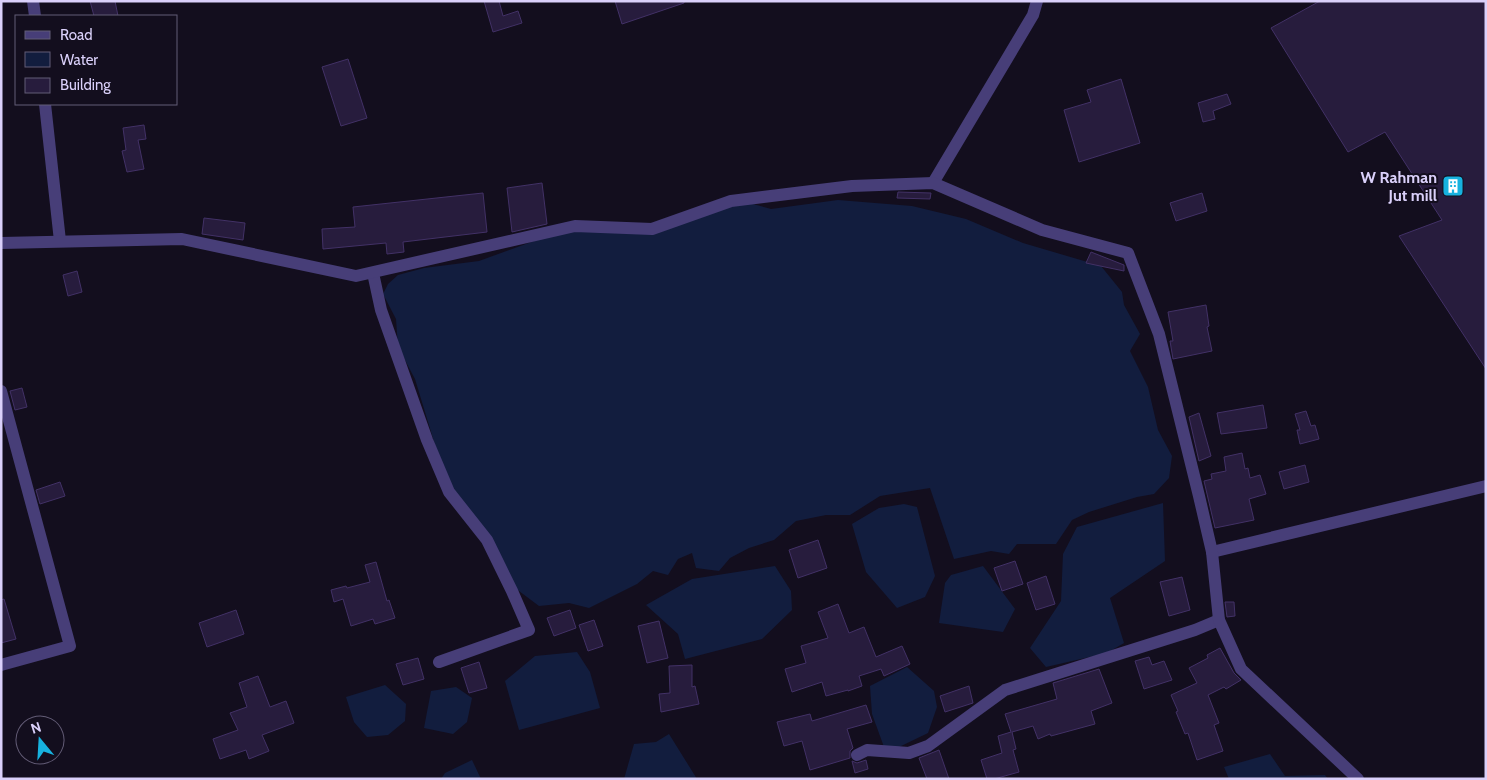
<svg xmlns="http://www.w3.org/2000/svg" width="1487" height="780" viewBox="0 0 1487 780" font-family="Cabin,sans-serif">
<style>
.water{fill:#121d3e}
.building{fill:#271c3d;stroke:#423166}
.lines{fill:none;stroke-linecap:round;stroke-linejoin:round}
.minor{stroke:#473e78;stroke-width:12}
.tertiary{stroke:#473e78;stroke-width:12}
.labels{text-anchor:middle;stroke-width:4;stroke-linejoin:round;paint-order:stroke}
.poi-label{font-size:16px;font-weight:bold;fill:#dad0fa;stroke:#130e1e;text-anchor:end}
</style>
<rect width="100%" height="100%" fill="#130e1e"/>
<!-- water -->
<g class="water">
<polygon points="731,198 771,209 838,200 912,206 966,219 1023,243 1101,266 1122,292 1124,305 1140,334 1130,351 1148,387 1158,430 1172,456 1169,478 1154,494 1137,497 1089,512 1072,520 1056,544 1017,544 1009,554 991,551 954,559 930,488 880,496 850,515 826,515 796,521 774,540 749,548 730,558 719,571 696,568 692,553 678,559 668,575 653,571 637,584 589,608 569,603 539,606 515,588 456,495 435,445 415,379 398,347 396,319 383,294 388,284 398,275 424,268 479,261 575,226 657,231"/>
<polygon points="1163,503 1165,561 1110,598 1124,643 1107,653 1046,667 1030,648 1061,601 1063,554 1077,527"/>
<polygon points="904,504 917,507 935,576 925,597 897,608 866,572 852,524 879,508"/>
<polygon points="775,566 791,591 792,610 762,639 685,659 678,634 646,605 692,579"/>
<polygon points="983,566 1015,609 1003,632 939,623 945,583 951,575"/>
<polygon points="577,652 590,672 600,708 519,730 505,681 535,656"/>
<polygon points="907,667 934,691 937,707 928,733 897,748 884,747 872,714 870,686"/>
<polygon points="385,685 406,704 405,721 388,735 367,737 354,722 346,697"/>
<polygon points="456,687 472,698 467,722 453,734 424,728 431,691"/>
<polygon points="669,734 697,779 624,779 634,744 656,742"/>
<polygon points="1270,754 1285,776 1325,775 1328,779 1229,779 1224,767"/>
<polygon points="472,760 481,779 441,779 445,773"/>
</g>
<!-- building -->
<g class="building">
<polygon points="90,1 115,1 118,16 94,16"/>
<polygon points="484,1 499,1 503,16 518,11 522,23 493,32"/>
<polygon points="615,1 684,1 684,3 622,24"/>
<polygon points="1320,1 1486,1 1486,369 1399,236 1442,220 1385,132 1348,152 1271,28"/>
<polygon points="348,59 367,118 341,126 322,67"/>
<polygon points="1121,79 1140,143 1079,162 1064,110 1091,102 1087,90"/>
<polygon points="1227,94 1231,104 1213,111 1215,119 1203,122 1198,103"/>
<polygon points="144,125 146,139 138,140 144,169 127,172 122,151 126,150 123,128"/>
<polygon points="542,183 547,224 512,232 507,188"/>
<polygon points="898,192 931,193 930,199 897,198"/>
<polygon points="483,193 487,232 403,242 404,252 387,254 386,243 323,249 322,229 355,227 353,207"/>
<polygon points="1202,193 1207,211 1176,221 1170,203"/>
<polygon points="204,218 245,223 243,240 202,234"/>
<polygon points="1091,252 1124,265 1124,271 1086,263"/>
<polygon points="77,271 82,292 68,296 63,275"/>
<polygon points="1206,305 1209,326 1207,327 1212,351 1173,359 1170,341 1173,341 1168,312"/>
<polygon points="22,388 27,407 15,410 10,391"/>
<polygon points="1263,405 1267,428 1221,434 1217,413"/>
<polygon points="1306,411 1311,426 1315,425 1319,439 1300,444 1297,430 1300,430 1295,414"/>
<polygon points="1199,413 1211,456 1199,461 1189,417"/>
<polygon points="1242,453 1245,469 1248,468 1250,478 1260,475 1266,494 1249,499 1254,520 1215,528 1204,481 1212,479 1211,474 1226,471 1224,457"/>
<polygon points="1305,465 1309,482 1284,489 1279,472"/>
<polygon points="60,482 65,496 40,504 36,490"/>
<polygon points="818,540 827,568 798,578 789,550"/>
<polygon points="1015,561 1023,584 1002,591 994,568"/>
<polygon points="376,562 387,601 389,600 395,618 375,624 373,619 351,626 343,599 334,602 331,590 346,586 347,588 370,582 365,565"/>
<polygon points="1046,576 1055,604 1036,610 1027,583"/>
<polygon points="1182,577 1190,610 1169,616 1160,582"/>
<polygon points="4,599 16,639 1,643 1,600"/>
<polygon points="1225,602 1234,602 1235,616 1227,617"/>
<polygon points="838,604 849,633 864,627 876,657 902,646 910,664 884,676 881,669 859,676 862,686 848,691 848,690 826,696 822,682 792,692 785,669 806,663 801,646 828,638 818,612"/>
<polygon points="236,610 244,634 207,647 199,623"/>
<polygon points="570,610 576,628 554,636 547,618"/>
<polygon points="594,620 603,646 588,651 579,625"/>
<polygon points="659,621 668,658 647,663 638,626"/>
<polygon points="1220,648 1234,673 1241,680 1226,689 1224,687 1208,695 1219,723 1214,725 1223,751 1197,760 1188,733 1185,734 1176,712 1178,711 1171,695 1197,683 1189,668 1208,658 1207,655"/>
<polygon points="1149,657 1152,665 1164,661 1172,680 1144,689 1135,661"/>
<polygon points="418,658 424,679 403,685 396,664"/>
<polygon points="479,662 487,688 469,693 461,668"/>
<polygon points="692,665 692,687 695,686 699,704 661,712 659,694 670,693 669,666"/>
<polygon points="1099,669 1112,703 1091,711 1095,724 1051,736 1050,734 1038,739 1033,726 1012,732 1016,749 1013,750 1019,772 994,779 987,779 981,760 1002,753 998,736 1011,732 1005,714 1057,699 1053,683"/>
<polygon points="258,676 270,707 286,701 294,723 262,735 269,751 249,759 246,750 220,759 213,739 238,730 230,713 247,707 239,683"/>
<polygon points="969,686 973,703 945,712 940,696"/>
<polygon points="866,705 872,722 847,729 853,748 850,751 850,758 810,770 802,741 784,746 777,722 810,714 812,721"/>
<polygon points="939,750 949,779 927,779 919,758"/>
<polygon points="866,760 868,769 855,773 852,761 857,763"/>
</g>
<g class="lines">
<!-- minor -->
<g class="minor">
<polyline points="33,1 35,16"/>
<polyline points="45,104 60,241"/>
<polyline points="933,183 1033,15 1037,1"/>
<polyline points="373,273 381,310 427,440 449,492 487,540 512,591 529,630 439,662"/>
<polyline points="1212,552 1486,486"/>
<polyline points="857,755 867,750 909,753 928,746 1005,690 1195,630 1219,620"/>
</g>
<!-- tertiary -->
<g class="tertiary">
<polyline points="1,243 182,239 356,276 575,226 652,229 731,201 852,186 933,183 1042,230 1128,253 1159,334 1199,496 1212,552 1219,620 1241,669 1358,779"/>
<polyline points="1,391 70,646 1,665"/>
</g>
</g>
<!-- icons -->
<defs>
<g id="building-square" transform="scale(1.125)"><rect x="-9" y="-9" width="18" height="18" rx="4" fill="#17b2df" stroke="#130e1e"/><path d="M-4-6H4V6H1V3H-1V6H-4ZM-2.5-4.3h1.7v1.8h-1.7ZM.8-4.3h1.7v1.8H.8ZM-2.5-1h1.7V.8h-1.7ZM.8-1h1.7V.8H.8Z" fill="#fff"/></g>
</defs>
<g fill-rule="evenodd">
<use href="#building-square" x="1453" y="186"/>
</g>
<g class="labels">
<!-- poi labels -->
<g class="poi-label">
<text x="1437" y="183">W Rahman<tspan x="1437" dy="18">Jut mill</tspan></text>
</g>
</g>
<!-- border -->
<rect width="1487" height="780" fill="none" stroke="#dad0fa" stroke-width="5"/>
<!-- legend -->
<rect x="15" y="15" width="162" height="90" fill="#130e1e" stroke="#635c76"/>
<rect x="25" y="31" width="25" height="8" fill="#473e78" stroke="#635c76"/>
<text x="60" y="40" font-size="15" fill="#dad0fa">Road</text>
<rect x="25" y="52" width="25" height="15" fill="#121d3e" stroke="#635c76"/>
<text x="60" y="65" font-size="15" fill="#dad0fa">Water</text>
<rect x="25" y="78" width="25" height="15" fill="#271c3d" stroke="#635c76"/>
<text x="60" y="90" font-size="15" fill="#dad0fa">Building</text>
<!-- north arrow -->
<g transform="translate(40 740) rotate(342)"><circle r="24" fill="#130e1e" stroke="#635c76"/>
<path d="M0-4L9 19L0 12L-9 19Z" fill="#17b2df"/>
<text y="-8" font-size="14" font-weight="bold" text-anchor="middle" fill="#dad0fa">N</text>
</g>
</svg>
